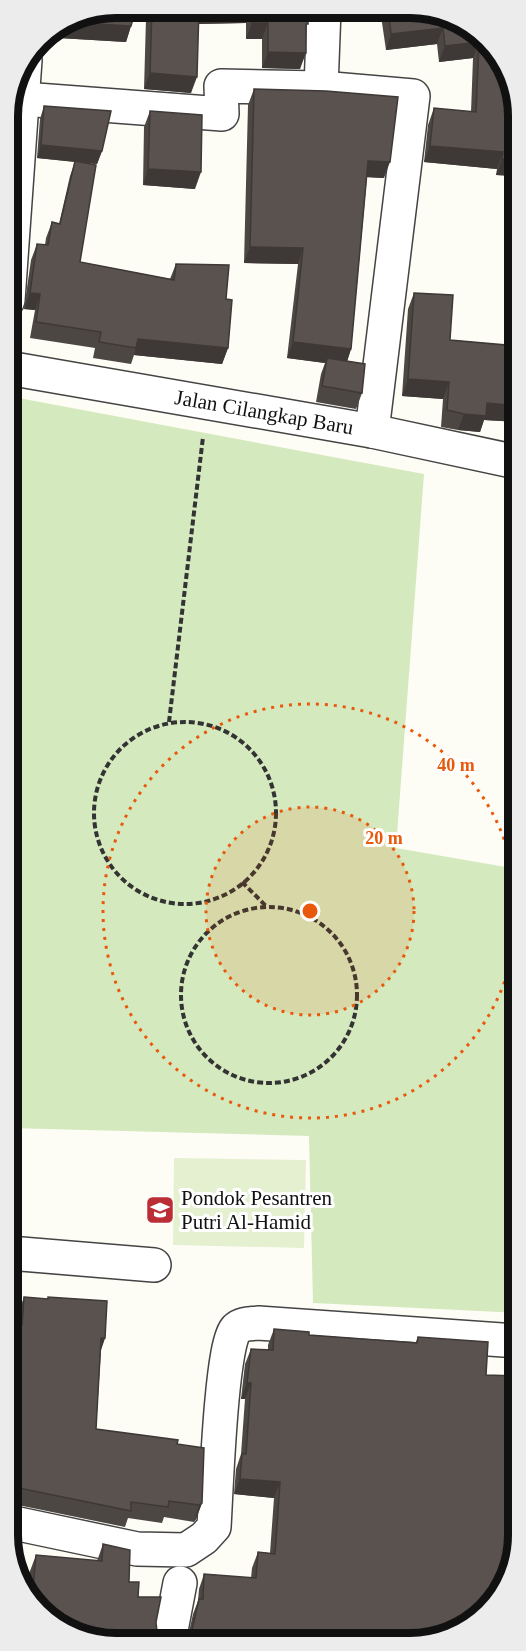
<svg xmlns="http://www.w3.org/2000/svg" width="526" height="1651" viewBox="0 0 526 1651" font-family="'Times New Roman',serif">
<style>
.green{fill:#d5e9bf}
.pitch{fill:#e5f0d1}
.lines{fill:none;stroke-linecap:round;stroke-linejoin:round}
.minor-casing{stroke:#444;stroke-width:36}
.path{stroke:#333;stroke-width:4;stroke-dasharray:6 3;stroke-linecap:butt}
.minor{stroke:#fff;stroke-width:33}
.wall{fill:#4d4743}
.shaded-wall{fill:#3e3937}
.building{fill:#59524e;stroke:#3e3937;stroke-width:1.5}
.ring{fill:none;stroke:#e8590c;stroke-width:3;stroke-dasharray:3 6}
.labels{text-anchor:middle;stroke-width:6;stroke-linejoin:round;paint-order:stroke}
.street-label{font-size:21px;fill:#111;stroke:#fff}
.poi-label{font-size:21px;fill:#111;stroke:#fff;text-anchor:start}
.rim{fill:none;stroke:#111;stroke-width:8}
.centre{fill:#e8590c;stroke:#fff;stroke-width:3}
.ring-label{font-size:18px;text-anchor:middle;font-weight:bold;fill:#e8590c;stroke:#fff;stroke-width:6;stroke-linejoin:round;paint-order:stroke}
</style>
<rect width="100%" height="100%" fill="#fefdf5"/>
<!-- green -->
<polygon class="green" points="8,396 424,474 396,848 517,869 518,1313 313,1303 309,1136 9,1128"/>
<!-- pitch -->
<polygon class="pitch" points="174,1158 306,1160 304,1248 173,1245"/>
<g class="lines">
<!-- minor casing -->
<g class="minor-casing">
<g id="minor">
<polyline points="321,88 324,9"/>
<polyline points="23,99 222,114 221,86 321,88 413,96 372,431"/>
<polyline points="8,300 25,60"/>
<path id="s1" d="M8,368L372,431L517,462"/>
<polyline points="9,1253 154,1265"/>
<path d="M9,1522L137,1549L186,1550L204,1538L214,1527C216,1497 221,1343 236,1329C242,1323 251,1324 258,1323L518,1341"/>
<polyline points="169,1641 180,1583"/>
</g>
</g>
<!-- path -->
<g class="path">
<polyline points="169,722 203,437"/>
<circle cx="185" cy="813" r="91"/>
<polyline points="242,882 266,906"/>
<circle cx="269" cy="995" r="88"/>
</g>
<!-- minor -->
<use href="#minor" class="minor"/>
</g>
<!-- wall -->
<g class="wall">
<polygon points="116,8 308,9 306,29 300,69 262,68 262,39 246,39 246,23 199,24 191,93 144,89 146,18 134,16 126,42 42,37 44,35"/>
<polygon points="380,9 432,10 487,40 517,176 496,175 497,169 424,162 428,125 434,108 471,112 473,58 439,62 437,44 386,50"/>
<polygon points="254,89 384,178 367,177 351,349 347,361 362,393 356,409 316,402 321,374 325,363 287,358 298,264 244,263 248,105"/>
<polygon points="44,106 102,151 97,164 85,163 80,262 170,279 176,264 226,299 228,348 222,364 134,355 131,364 93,358 95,348 30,338 35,310 24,309 31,260 37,244 45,245 46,238 52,222 59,224 70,176 75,162 37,158 40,119"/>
<polygon points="150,111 195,189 143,185 144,127"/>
<polygon points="414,293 450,340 517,346 517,422 484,420 480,432 458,430 441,427 443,399 402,396 408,309"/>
<polygon points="24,1297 48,1299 48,1297 105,1338 101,1350 96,1429 177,1444 202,1503 196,1519 194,1522 164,1517 162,1523 128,1518 125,1527 13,1504 17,1324 18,1314"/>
<polygon points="274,1329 309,1335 416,1342 418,1337 431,1641 187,1641 193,1614 198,1601 199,1589 204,1574 251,1578 252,1568 258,1552 270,1553 274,1498 234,1494 236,1469 241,1454 245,1399 241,1399 245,1364 251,1349 268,1350 268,1345"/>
<polygon points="103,1544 129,1582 138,1597 156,1622 39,1611 28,1591 30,1571 36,1555 97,1561"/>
</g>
<!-- shaded-wall -->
<g class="shaded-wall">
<polygon points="135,8 150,8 146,18 132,16"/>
<polygon points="199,8 251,8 246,23 193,24"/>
<polygon points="75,23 131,26 126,42 42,37 44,35"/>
<polygon points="252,23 268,23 262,39 246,39"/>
<polygon points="443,28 437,44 386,50 391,34"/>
<polygon points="479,42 473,58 439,62 445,46"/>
<polygon points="268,52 306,53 300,69 262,68"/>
<polygon points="150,73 197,77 191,93 144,89"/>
<polygon points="41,145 102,151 97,164 37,158"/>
<polygon points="430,146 503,152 497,169 424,162"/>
<polygon points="502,159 517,160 517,176 496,175"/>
<polygon points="368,161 390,162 384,178 363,177"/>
<polygon points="148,169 201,172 195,189 143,185"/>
<polygon points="250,247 303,248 298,264 244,263"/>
<polygon points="30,293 40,294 35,310 24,309"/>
<polygon points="138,339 228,348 222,364 134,355"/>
<polygon points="293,342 351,349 346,365 327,358 325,363 287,358"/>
<polygon points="408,379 449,382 443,399 402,396"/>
<polygon points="487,403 517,406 517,422 484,420 480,432 458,430 464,414"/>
<polygon points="101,1338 105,1338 99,1355"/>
<polygon points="247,1383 251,1383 245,1399 241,1399"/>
<polygon points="240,1479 280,1482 274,1498 234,1494"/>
<polygon points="9,1488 19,1488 13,1504 9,1504"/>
<polygon points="202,1503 196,1519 194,1522 199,1505"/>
<polygon points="9,1531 19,1532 13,1548 10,1548"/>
<polygon points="115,1630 157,1632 154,1641 111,1641"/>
<polygon points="191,1634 200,1634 198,1641 188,1641"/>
</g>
<!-- building -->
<g class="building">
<polygon points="116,8 136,8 131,26 75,23"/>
<polygon points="152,8 199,8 197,77 150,73"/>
<polygon points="252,8 308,9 308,24 306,24 306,53 268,52 268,23 252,23"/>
<polygon points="388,9 432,10 487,40 516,95 517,160 502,159 503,152 430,146 434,108 476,112 479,42 445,46 443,28 391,34"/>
<polygon points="254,89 326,91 398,97 390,162 368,161 351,349 293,342 303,248 250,247"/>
<polygon points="44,106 111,111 102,151 41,145"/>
<polygon points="150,111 202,115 201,172 148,169"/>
<polygon points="75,161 96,165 80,262 174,280 176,264 229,265 226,299 232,300 228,348 138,339 136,348 99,342 101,332 36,322 40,294 30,293 37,244 48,245 52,222 60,224"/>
<polygon points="414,293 453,295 450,340 517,346 517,406 487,403 486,416 464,414 447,410 449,382 408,379"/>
<polygon points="327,358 365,364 362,393 322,386"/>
<polygon points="24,1297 48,1299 48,1297 107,1301 105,1338 101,1338 96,1429 178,1440 177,1444 204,1448 202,1503 199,1505 169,1501 168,1507 131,1502 131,1511 19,1488 9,1488 9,1323 22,1325"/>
<polygon points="274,1329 309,1332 309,1335 417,1343 418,1337 488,1342 486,1375 518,1376 518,1542 492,1606 431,1641 200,1641 200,1634 191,1634 199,1599 203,1599 204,1574 256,1578 258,1552 275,1554 280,1482 240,1479 242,1454 246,1454 251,1383 247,1383 251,1349 273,1350"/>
<polygon points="9,1522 20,1526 19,1532 9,1531"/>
<polygon points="103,1544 130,1550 129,1582 139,1582 138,1597 161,1597 156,1622 157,1632 115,1630 114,1641 94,1641 39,1611 32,1598 36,1555 102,1561"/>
</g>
<!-- distance rings -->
<circle cx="310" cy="911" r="104" fill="#e8590c" fill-opacity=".12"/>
<g class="ring">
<circle cx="310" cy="911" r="104"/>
<circle cx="310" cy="911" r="207"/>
</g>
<!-- icons -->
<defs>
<g id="school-square" transform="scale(1.5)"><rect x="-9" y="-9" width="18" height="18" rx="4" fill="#bc2e35" stroke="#fff"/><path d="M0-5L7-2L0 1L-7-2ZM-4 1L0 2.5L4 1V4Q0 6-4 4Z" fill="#fff"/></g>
</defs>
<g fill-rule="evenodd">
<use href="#school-square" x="160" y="1210"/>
</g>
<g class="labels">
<!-- street labels -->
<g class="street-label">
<text dy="7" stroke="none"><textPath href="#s1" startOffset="260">Jalan Cilangkap Baru</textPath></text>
</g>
<!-- poi labels -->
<g class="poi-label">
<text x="181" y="1205">Pondok Pesantren<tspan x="181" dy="24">Putri Al-Hamid</tspan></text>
</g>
</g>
<!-- crop -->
<path d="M0 0H526V1651H0ZM116 18H410A98 98 0 0 1 508 116V1535A98 98 0 0 1 410 1633H116A98 98 0 0 1 18 1535V116A98 98 0 0 1 116 18Z" fill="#ececec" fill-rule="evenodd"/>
<path class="rim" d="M116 18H410A98 98 0 0 1 508 116V1535A98 98 0 0 1 410 1633H116A98 98 0 0 1 18 1535V116A98 98 0 0 1 116 18Z"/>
<circle cx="310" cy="911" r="9" class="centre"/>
<g class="ring-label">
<text x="456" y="771">40 m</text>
<text x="384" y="844">20 m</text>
</g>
</svg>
